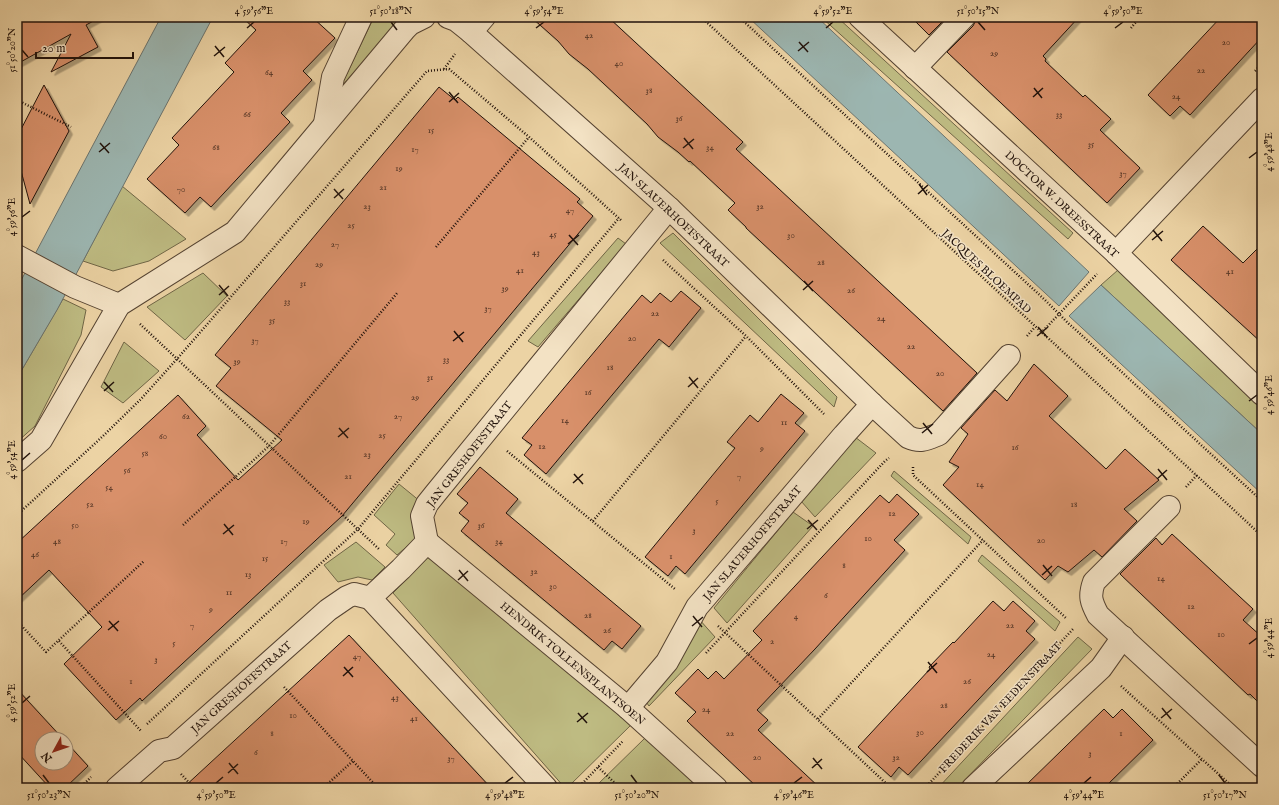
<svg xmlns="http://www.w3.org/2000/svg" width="1279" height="805" viewBox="0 0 1279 805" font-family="'IM FELL English',serif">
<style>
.green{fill:#bebb82;stroke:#706646}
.water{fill:#9cb6b1;stroke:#6b746f}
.building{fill:#d8906b;stroke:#21120b;filter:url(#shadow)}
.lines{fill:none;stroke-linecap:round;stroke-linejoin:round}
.minor-casing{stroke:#544231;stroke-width:24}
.path{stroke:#21120b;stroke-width:2.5;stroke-dasharray:1 2;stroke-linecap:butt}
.minor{stroke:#f3e2c4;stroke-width:22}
.ticks{fill:none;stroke:#21120b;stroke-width:1.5}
.labels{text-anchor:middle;stroke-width:3;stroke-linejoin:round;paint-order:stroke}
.number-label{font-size:9px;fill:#4f3223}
.street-label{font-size:11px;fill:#21120b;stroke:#f3e2c4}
.neatline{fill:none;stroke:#21120b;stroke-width:1.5}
.ticks-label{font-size:10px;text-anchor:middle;fill:#21120b}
</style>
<defs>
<filter id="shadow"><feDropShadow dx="3.5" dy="3.5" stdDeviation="0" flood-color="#0004"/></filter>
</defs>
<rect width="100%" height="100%" fill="#ecd3a4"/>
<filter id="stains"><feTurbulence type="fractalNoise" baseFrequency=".005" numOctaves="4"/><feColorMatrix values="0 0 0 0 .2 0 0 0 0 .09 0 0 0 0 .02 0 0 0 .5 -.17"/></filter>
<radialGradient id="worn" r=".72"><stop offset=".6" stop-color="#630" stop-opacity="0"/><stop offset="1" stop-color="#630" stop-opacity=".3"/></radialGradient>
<!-- green -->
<g class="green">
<polygon points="374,17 403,17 340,88"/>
<polygon points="821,17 837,17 1073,233 1068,239"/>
<polygon points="122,186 186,239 149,261 113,271 83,261"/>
<polygon points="673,233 837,397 834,407 660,243"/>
<polygon points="618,238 626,244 538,347 528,341"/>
<polygon points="1118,270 1262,407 1262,434 1101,285"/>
<polygon points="203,273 227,296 185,340 147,307"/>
<polygon points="63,299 86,310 81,335 35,426 17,442 17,378"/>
<polygon points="124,342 159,371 123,403 101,387"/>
<polygon points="855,437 876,453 815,517 801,501"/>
<polygon points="894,471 971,537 968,544 891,476"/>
<polygon points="399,484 421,502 418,537 397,555 386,545 395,534 374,515"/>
<polygon points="793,512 813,526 727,623 714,608"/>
<polygon points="356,542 385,567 372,580 358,577 338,582 324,565"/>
<polygon points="430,555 632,724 567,788 565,788 393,593"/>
<polygon points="982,555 1060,622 1055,631 978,561"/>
<polygon points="699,619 715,637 649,706 644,699"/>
<polygon points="1078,637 1092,649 957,788 938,788"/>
<polygon points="645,738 700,788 594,788"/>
</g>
<!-- water -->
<g class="water">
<polygon points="161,17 213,17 57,310 17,378 17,288"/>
<polygon points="748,17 817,17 1089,272 1059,306"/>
<polygon points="1101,285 1262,434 1262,494 1069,316"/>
</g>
<!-- building -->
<g class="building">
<polygon points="17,17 101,17 86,25 98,47 51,72 71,34 17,64"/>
<polygon points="242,17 312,17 335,38 303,71 312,80 281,113 290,122 211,207 200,197 185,213 147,179 179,145 172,138 234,72 225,63 256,30"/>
<polygon points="531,17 608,17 743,142 736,149 977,373 943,411 746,228 746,227 728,210 735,203 690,161 689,162 678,152 658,137 647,124 588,69 569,54 558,41"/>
<polygon points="911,17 947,17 929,35"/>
<polygon points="976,17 1079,17 1043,56 1046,59 1045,61 1083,97 1085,95 1111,119 1100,130 1140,168 1107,203 947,52 973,26 976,20"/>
<polygon points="1221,17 1262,17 1262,37 1190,115 1180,106 1170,116 1148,95"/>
<polygon points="44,85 69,131 30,204 17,156 17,137"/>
<polygon points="439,87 455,100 458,97 580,199 577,202 593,216 342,516 142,701 140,698 116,720 64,664 102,627 49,570 17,600 17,543 178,395 206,426 197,435 238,480 282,440 216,386 231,368 215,355"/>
<polygon points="1203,226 1243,263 1262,244 1262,343 1171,260"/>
<polygon points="681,291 701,308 669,347 659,339 546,474 524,455 532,445 522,438 642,295 651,303 660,293 671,302"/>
<polygon points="1034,364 1068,396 1049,416 1106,469 1125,449 1159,480 1124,509 1137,521 1102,557 1094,550 1068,572 1058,566 1045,580 943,485 959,467 949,462 968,434 961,428 995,390 1007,401"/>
<polygon points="781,394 804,413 795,423 805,431 685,574 676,566 668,576 645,557 735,448 727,442 750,415 758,422"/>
<polygon points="480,467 518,499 506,513 641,626 622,649 612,641 604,650 461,531 469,521 459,513 468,503 457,494"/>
<polygon points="897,494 919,514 894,540 905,550 815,649 757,710 768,720 758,730 820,788 758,788 687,721 696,712 675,693 698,669 708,679 716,671 724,679 762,640 753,631 864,512 880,495 889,503"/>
<polygon points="1172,534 1253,609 1243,620 1262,637 1262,706 1250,694 1248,695 1180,631 1120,574 1156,538 1162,545"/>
<polygon points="993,601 1004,611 1013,601 1035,621 1026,631 1035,639 908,775 899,767 891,777 858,747 930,669 929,667 953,642 954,643"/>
<polygon points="349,635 491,788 183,788 286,693"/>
<polygon points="17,689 63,739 42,739 42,763 66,763 66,742 88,766 65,788 50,788 17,752"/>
<polygon points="1104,709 1113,718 1122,709 1153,740 1104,788 1023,788"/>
</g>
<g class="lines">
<!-- minor casing -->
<g class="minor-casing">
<g id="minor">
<path d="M448,17L456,20L471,32L669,208L872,404L908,437C921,443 927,439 939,434L1009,356"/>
<polyline points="860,17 1116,253 1262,394"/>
<polyline points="471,32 484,17"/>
<polyline points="915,68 964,17"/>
<polyline points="325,123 333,77 361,17"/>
<polyline points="1116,253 1262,99"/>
<polyline points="17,256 75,287 119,305"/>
<polyline points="17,461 41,440 119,305 235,232 405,29 410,24 424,17"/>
<path d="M1169,507L1094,582C1089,596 1091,602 1098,615L1262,766"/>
<polyline points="427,542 628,708 716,788"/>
<polyline points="370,598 546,788"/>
<polyline points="628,708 667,662 697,607 844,435 872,404"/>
<polyline points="117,788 159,751 173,748 328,610 347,597 354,594 370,598 401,569 427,542 422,516 427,504 435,494 669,208"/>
<polyline points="973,788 1101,668 1123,637"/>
</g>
</g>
<!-- path -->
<g class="path">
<polyline points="701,17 1262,536"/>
<polyline points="739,17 1045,300 1069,324 1076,330 1262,501"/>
<polyline points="1131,28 1140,17"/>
<polyline points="444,69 455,54"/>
<polyline points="1255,71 1262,64"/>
<polyline points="17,100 71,127"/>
<polyline points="436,247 529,137"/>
<polyline points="663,260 746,336 824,414"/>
<polyline points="140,324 380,550"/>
<polyline points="1041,333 1097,274"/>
<polyline points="1027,336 1035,327"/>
<polyline points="507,451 675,589"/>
<polyline points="913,467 913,475 1067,619"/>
<polyline points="1186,487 1197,475"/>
<polyline points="17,515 102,437 141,399 177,359 427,71 449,69 529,137 622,221"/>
<polyline points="593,521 746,336"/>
<polyline points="183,525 269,446 398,292"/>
<polyline points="17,621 46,652 144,561"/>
<polyline points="718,626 891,788"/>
<polyline points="59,641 141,731"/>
<polyline points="706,653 885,461 889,458"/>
<polyline points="1121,686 1234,788"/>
<polyline points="284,687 378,788"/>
<polyline points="818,719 983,540"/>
<polyline points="147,724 358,529 619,218"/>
<polyline points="598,767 620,788"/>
<polyline points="181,774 194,788"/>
<polyline points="17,778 26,788"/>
<polyline points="80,788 91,777"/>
<polyline points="323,788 353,761"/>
<polyline points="578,788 623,741"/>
<polyline points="925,788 1074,628"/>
<polyline points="1173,788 1202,759"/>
</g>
<!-- minor -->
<use href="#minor" class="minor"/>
</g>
<!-- ticks -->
<path class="ticks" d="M391,22L397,30M978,22L985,30M247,28L254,22M536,28L544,22M826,28L833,22M1115,28L1123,22M799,42L808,52M215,46L224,57M22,50L28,57M798,51L809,42M214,56L225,47M1034,88L1042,98M449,92L458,103M1033,97L1043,88M449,102L459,93M684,138L693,149M100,143L109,153M683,148L694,139M99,152L110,143M1249,158L1257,152M919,184L927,195M334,189L343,199M918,194L928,185M334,198L344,189M22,217L30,211M1153,230L1162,241M569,235L578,245M1152,240L1163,231M568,244L579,235M804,281L813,291M219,285L228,296M803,290L813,281M219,295L229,286M1038,327L1047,337M454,331L463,342M1037,336L1048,327M453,341L464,332M689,377L698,388M104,382L113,392M688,387L698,378M104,391L114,382M1249,401L1257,395M923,423L932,434M339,428L348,438M922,433L933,424M338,437L349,428M22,460L30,453M1158,469L1167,480M574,474L583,484M1157,479L1167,470M573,483L583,474M808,520L817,530M224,524L233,535M807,529L818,520M223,534L234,525M1043,565L1052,576M459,570L468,581M1042,575L1052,566M458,580L468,571M693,616L702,627M109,621L118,631M692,626L703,617M108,630L119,621M1249,644L1257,638M928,662L937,673M344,667L353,677M927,672L937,663M343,676L353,667M22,703L30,696M1162,708L1171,719M578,713L587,723M1161,718L1172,709M577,722L588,713M813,758L822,769M229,763L238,774M812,768L822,759M228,773L238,764M43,775L49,783M631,775L637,783M1219,775L1225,783M216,783L223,777M505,783L513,777M794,783L802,777M1084,783L1091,777"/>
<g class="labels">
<!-- number labels -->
<g class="number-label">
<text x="589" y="38">42</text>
<text x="1226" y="45">20</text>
<text x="994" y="56">29</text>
<text x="619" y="66">40</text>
<text x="1201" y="73">22</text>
<text x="269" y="75">64</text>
<text x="649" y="93">38</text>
<text x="1176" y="99">24</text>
<text x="247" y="117">66</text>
<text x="1059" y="117">33</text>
<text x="679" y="121">36</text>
<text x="431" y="133">15</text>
<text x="1091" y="147">35</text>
<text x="216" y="150">68</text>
<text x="710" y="150">34</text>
<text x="415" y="152">17</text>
<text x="399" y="171">19</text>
<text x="1123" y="176">37</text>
<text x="383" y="190">21</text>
<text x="181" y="192">70</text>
<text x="367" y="209">23</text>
<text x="760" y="209">32</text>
<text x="570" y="213">47</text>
<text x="351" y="228">25</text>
<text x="553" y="237">45</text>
<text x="791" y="238">30</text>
<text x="335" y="247">27</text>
<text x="536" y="255">43</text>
<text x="821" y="265">28</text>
<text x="319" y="267">29</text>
<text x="520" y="273">41</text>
<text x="1230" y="274">41</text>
<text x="303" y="286">31</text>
<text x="505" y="291">39</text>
<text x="851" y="293">26</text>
<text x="287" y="304">33</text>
<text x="488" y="311">37</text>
<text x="655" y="316">22</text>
<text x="881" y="321">24</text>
<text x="272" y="323">35</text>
<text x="632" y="341">20</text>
<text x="255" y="343">37</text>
<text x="911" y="349">22</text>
<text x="446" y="362">33</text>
<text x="237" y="364">39</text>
<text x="610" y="370">18</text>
<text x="940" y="376">20</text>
<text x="430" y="380">31</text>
<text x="588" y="395">16</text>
<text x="415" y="400">29</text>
<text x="186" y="419">62</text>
<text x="398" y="419">27</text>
<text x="565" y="423">14</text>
<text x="784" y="425">11</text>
<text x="382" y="438">25</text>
<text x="163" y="439">60</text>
<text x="542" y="449">12</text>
<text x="1015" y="450">16</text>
<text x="762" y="451">9</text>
<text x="145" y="456">58</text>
<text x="367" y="457">23</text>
<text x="127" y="473">56</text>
<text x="348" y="479">21</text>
<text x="739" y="479">7</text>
<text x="980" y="487">14</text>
<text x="109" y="490">54</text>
<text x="717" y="504">5</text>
<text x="90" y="507">52</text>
<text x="1074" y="507">18</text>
<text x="892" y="516">12</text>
<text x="306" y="524">19</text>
<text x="75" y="528">50</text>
<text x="481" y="528">36</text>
<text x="694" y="533">3</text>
<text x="868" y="541">10</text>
<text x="1041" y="543">20</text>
<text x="57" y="544">48</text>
<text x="284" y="544">17</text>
<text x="499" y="544">34</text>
<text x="35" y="557">46</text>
<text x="671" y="559">1</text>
<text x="265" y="561">15</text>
<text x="844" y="568">8</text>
<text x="534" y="574">32</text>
<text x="248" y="577">13</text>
<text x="1161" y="581">14</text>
<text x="553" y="589">30</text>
<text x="229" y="595">11</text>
<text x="826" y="598">6</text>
<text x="1191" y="609">12</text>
<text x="211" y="612">9</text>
<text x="588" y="618">28</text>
<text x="796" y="619">4</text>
<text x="192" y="628">7</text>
<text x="1010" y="628">22</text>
<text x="607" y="633">26</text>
<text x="1221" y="637">10</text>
<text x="772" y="644">2</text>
<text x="174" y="646">5</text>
<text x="991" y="657">24</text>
<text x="357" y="659">47</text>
<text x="156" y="662">3</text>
<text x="131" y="684">1</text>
<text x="967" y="684">26</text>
<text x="395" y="700">43</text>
<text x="944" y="708">28</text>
<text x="706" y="712">24</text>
<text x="293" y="718">10</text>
<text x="414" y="721">41</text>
<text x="920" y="735">30</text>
<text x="272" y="736">8</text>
<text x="730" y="736">22</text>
<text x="1121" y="736">1</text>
<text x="256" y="755">6</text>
<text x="1090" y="756">3</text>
<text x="757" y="760">20</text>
<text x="896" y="760">32</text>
<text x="451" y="761">37</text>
</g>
<!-- street labels -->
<g class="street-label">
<text transform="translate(1062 204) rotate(43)" y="4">DOCTOR W. DREESSTRAAT</text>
<text transform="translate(674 215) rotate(43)" y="4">JAN SLAUERHOFFSTRAAT</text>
<text transform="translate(987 271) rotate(43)" y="4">JACQUES BLOEMPAD</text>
<text transform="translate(469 454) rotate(-52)" y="4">JAN GRESHOFFSTRAAT</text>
<text transform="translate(752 543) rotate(-50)" y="4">JAN SLAUERHOFFSTRAAT</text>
<text transform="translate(573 663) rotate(40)" y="4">HENDRIK TOLLENSPLANTSOEN</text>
<text transform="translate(241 687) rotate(-42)" y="4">JAN GRESHOFFSTRAAT</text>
<text transform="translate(1000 707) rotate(-47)" y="4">FREDERIK VAN EEDENSTRAAT</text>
</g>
</g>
<!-- margin -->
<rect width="1279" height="805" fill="none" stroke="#ecd3a4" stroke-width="44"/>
<!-- north arrow -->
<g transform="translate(54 751) rotate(230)"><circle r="19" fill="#f3e2c4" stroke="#9f8f7a"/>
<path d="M0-3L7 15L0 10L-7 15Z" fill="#8f2418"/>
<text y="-6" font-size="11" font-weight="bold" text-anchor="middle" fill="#21120b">N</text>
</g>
<!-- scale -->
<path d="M36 52v6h97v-6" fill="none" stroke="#21120b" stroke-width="2"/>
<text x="42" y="52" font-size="12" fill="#21120b" stroke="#f3e2c4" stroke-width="3" paint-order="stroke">20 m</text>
<rect x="22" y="22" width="1235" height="761" class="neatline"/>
<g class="ticks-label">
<text x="254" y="14">4°59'56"E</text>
<text x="391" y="14">51°50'18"N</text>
<text x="544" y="14">4°59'54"E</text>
<text x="833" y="14">4°59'52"E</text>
<text x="978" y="14">51°50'15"N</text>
<text x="1123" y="14">4°59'50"E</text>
<text transform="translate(11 50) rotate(-90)" y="4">51°50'20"N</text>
<text transform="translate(1268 152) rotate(-90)" y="4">4°59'48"E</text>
<text transform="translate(11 217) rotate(-90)" y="4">4°59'56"E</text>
<text transform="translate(1268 395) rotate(-90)" y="4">4°59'46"E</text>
<text transform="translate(11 460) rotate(-90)" y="4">4°59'54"E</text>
<text transform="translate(1268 638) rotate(-90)" y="4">4°59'44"E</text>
<text transform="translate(11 703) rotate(-90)" y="4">4°59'52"E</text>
<text x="49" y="798">51°50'23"N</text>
<text x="216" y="798">4°59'50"E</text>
<text x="505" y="798">4°59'48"E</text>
<text x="637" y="798">51°50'20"N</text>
<text x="794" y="798">4°59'46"E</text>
<text x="1084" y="798">4°59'44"E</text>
<text x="1225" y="798">51°50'17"N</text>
</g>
<rect width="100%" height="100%" filter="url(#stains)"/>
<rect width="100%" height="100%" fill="url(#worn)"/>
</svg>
